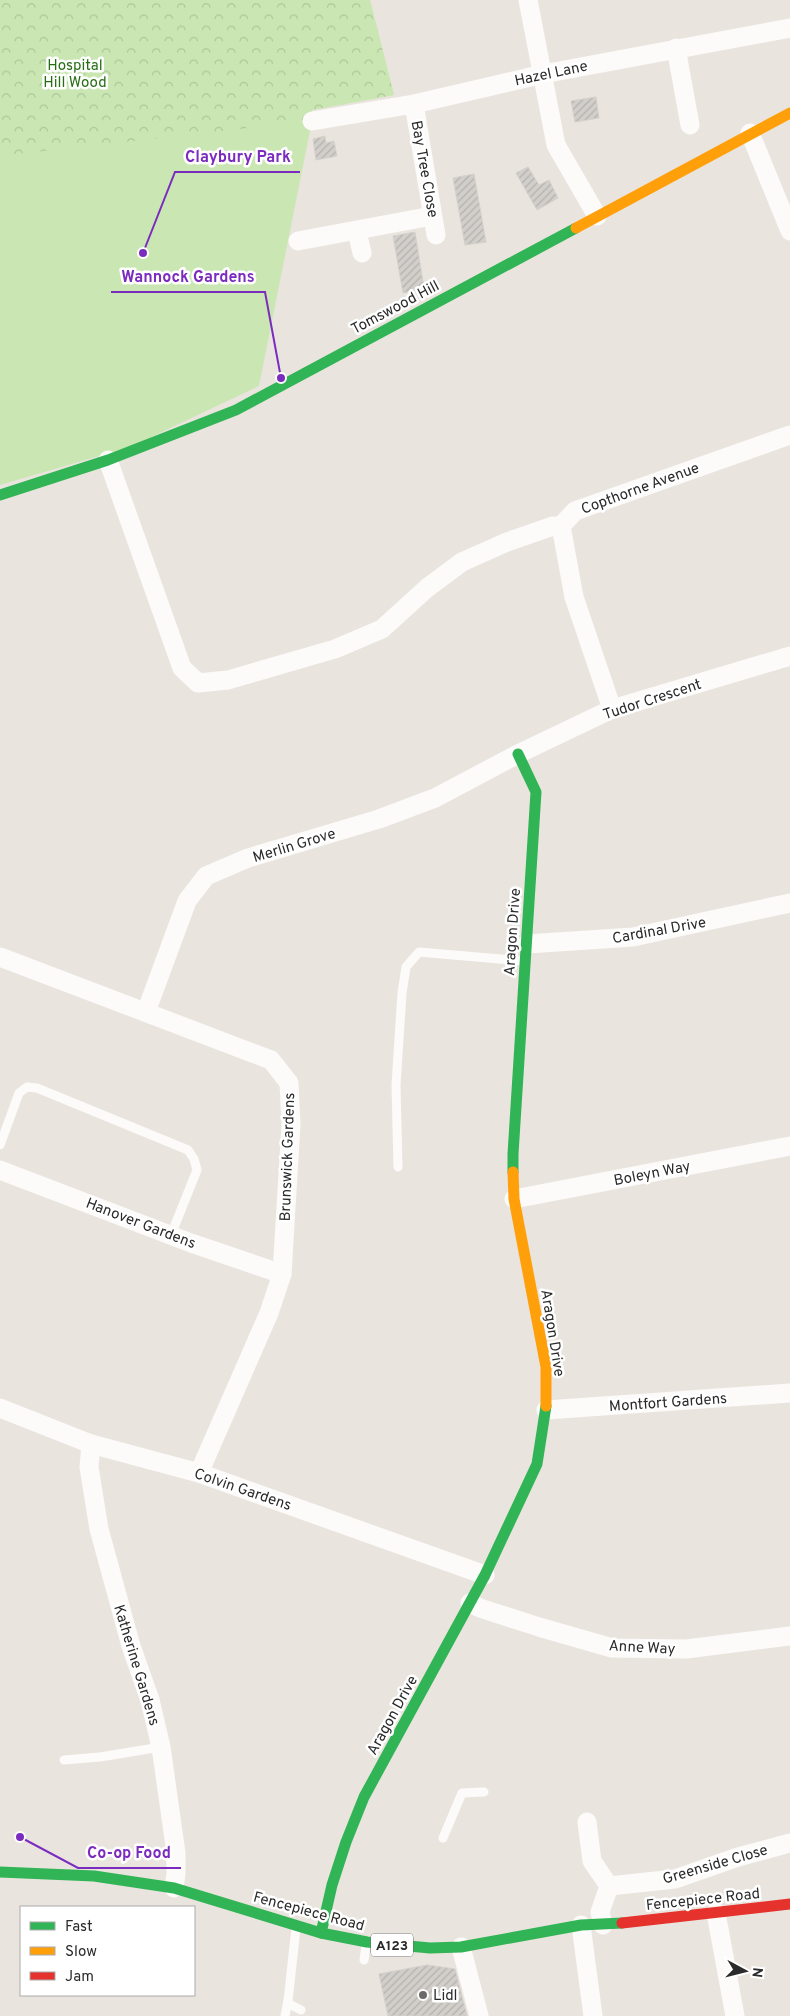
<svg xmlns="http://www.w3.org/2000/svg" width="790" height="2016" viewBox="0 0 790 2016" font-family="Overpass,sans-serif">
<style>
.grass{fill:#cae7b3}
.forest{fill:url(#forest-crowns)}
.building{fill:url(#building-hatch);stroke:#d4d0cb}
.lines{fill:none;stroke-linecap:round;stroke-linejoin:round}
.lane{stroke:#fcfbfa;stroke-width:9}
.street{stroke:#fcfbfa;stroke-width:19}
.fast{stroke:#30b455;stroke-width:11}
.slow{stroke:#ff9f0a;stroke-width:11}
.jam{stroke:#e5322d;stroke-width:11}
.poi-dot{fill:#6d6b69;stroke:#fff;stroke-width:2}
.labels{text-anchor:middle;stroke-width:5;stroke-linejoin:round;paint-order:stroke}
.shield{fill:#fff;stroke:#6a6a6a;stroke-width:1}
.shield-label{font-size:14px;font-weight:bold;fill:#2a2a2a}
.park-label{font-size:15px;fill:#256f12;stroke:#fff}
.street-label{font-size:15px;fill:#2a2a2a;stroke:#fff}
.poi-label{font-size:15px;fill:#2a2a2a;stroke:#fff;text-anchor:start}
.leader{fill:none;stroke:#7b2cbf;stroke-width:2}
.callout-dot{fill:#7b2cbf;stroke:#fff;stroke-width:2}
.callout-label{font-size:16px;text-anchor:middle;font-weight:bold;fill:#7b2cbf;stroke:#fff;stroke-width:5;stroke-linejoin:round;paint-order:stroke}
</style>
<defs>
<pattern id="forest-crowns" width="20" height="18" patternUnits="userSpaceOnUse" patternTransform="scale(1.25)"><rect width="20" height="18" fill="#cae7b3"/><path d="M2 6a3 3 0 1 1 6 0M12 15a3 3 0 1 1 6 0" fill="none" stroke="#aec69a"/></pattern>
<pattern id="building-hatch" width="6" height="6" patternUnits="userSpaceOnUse" patternTransform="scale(1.25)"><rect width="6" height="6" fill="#d2ceca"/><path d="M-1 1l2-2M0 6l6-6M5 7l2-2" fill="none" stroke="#b4b1ae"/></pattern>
</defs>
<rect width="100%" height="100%" fill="#eae4de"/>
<!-- grass -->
<polygon class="grass" points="0,0 370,0 394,95 312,110 312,121 259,386 130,447 0,485"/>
<!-- forest -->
<polygon class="forest" points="0,0 370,0 394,95 312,110 312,121 0,156"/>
<!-- building -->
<g class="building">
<polygon points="596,97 599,118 575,122 571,101"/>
<polygon points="325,136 326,143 334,141 337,156 316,160 313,139"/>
<polygon points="528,167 539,185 549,180 558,198 537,210 516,173"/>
<polygon points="474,174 486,242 465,245 453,178"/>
<polygon points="415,232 424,288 403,293 393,236"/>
<polygon points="427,1965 455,1969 467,2016 388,2016 379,1974"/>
</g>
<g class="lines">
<!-- lane -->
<g class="lane">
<polyline points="0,1145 19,1093 27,1087 37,1088 188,1150 194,1159 197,1170 171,1235"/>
<polyline points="398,1167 396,1085 402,993 406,967 419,952 523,961"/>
<polyline points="64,1760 100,1757 161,1747"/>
<polyline points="443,1838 462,1793 484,1792"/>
<polyline points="296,1928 288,2001 289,2004 301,2010"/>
<polyline points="364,1960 366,1945"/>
<polyline points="285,2016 288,2001"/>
</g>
<!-- street -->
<g class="street">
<polyline points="528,0 556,145 597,216"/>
<polyline points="676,48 690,125"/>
<polyline points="414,104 436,235"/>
<polyline points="312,121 414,104 543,74 790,28"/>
<polyline points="750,133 790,231"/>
<polyline points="357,231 362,253"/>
<polyline points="298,241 432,216"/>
<polyline points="108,460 182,668 198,683 228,680 335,649 382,629 427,588 462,562 507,542 553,526 561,526"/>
<polyline points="612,709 574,597 561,526 575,511 790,435"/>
<polyline points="527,944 633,937 790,903"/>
<polyline points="0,957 271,1060 289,1083 291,1124 282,1274 269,1313 199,1473"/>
<polyline points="146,1012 187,901 206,876 248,858 379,819 435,798 518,754 612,709 790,656"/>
<polyline points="0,1170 191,1243 282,1274"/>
<polyline points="514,1199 790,1146"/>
<polyline points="0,1408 91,1444 199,1473 485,1575"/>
<polyline points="546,1410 790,1393"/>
<polyline points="91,1444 89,1467 99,1529 131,1646 150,1700 161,1747 176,1853 176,1874 174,1888"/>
<polyline points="470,1603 480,1608 539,1627 612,1648 686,1649 790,1636"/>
<polyline points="587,1822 592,1861 609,1886 600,1912 603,1925"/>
<polyline points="609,1886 675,1879 738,1857 790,1843"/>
<polyline points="716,1913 735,2016"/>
<polyline points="581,1925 593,2016"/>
<polyline points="461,1947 479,2016"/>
</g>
<!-- fast -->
<g class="fast">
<polyline points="0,495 108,460 236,410 576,228"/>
<polyline points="513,1172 513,1154 536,792 518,754"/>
<polyline points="0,1872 94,1876 174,1888 321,1933 367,1942 430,1948 461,1947 581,1925 622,1923"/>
<polyline points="321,1933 332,1885 346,1842 364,1797 485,1575 537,1464 546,1406"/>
</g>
<!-- slow -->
<g class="slow">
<polyline points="576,228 790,113"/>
<polyline points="513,1172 514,1199 546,1367 546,1406"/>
</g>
<!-- jam -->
<polyline class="jam" points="622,1923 790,1904"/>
</g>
<!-- markers -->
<circle class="poi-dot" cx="423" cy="1995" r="5"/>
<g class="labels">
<!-- shield labels -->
<rect class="shield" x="371" y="1933.5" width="42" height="23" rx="4"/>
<g class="shield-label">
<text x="392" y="1950">A123</text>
</g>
<!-- park labels -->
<g class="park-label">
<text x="75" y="70">Hospital<tspan x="75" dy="17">Hill Wood</tspan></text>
</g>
<!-- street labels -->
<g class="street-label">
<text transform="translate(551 73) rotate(-12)" y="5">Hazel Lane</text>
<text transform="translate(425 169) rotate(80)" y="5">Bay Tree Close</text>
<text transform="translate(395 307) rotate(-28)" y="5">Tomswood Hill</text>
<text transform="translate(640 488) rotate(-20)" y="5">Copthorne Avenue</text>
<text transform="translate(652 699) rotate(-18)" y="5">Tudor Crescent</text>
<text transform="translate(294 845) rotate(-17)" y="5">Merlin Grove</text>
<text transform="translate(659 930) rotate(-10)" y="5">Cardinal Drive</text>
<text transform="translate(512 932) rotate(-86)" y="5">Aragon Drive</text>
<text transform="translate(287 1157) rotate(-88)" y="5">Brunswick Gardens</text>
<text transform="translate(652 1173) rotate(-11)" y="5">Boleyn Way</text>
<text transform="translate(141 1223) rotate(21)" y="5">Hanover Gardens</text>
<text transform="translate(553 1333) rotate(81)" y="5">Aragon Drive</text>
<text transform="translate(668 1402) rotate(-4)" y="5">Montfort Gardens</text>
<text transform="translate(243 1489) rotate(19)" y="5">Colvin Gardens</text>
<text transform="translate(642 1647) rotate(3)" y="5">Anne Way</text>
<text transform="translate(137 1665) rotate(73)" y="5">Katherine Gardens</text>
<text transform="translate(392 1715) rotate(-61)" y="5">Aragon Drive</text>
<text transform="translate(715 1864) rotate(-16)" y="5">Greenside Close</text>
<text transform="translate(703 1899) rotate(-6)" y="5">Fencepiece Road</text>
<text transform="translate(309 1911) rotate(15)" y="5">Fencepiece Road</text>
</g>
<!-- poi labels -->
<g class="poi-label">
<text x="433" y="2000">Lidl</text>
</g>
</g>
<!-- callouts -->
<path class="leader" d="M143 253L175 172H300M281 378L265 292H111M20 1837L78 1868H181"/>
<g class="callout-dot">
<circle cx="143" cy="253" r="5"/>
<circle cx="281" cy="378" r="5"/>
<circle cx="20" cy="1837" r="5"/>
</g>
<g class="callout-label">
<text x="238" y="162">Claybury Park</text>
<text x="188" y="282">Wannock Gardens</text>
<text x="129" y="1858">Co-op Food</text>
</g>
<!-- legend -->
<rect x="20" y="1906" width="175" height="90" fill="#ffffff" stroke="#aaaaaa"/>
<rect x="30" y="1922" width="25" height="8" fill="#30b455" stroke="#aaaaaa"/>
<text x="65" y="1931" font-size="15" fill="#2a2a2a">Fast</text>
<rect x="30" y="1947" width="25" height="8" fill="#ff9f0a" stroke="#aaaaaa"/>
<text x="65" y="1956" font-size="15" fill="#2a2a2a">Slow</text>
<rect x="30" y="1972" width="25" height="8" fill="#e5322d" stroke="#aaaaaa"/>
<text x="65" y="1981" font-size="15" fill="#2a2a2a">Jam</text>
<!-- north arrow -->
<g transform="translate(745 1971) rotate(97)" stroke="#ffffff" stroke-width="4" paint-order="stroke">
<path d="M0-4L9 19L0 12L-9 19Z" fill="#2a2a2a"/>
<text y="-8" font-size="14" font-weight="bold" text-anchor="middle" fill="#2a2a2a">N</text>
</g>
</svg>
